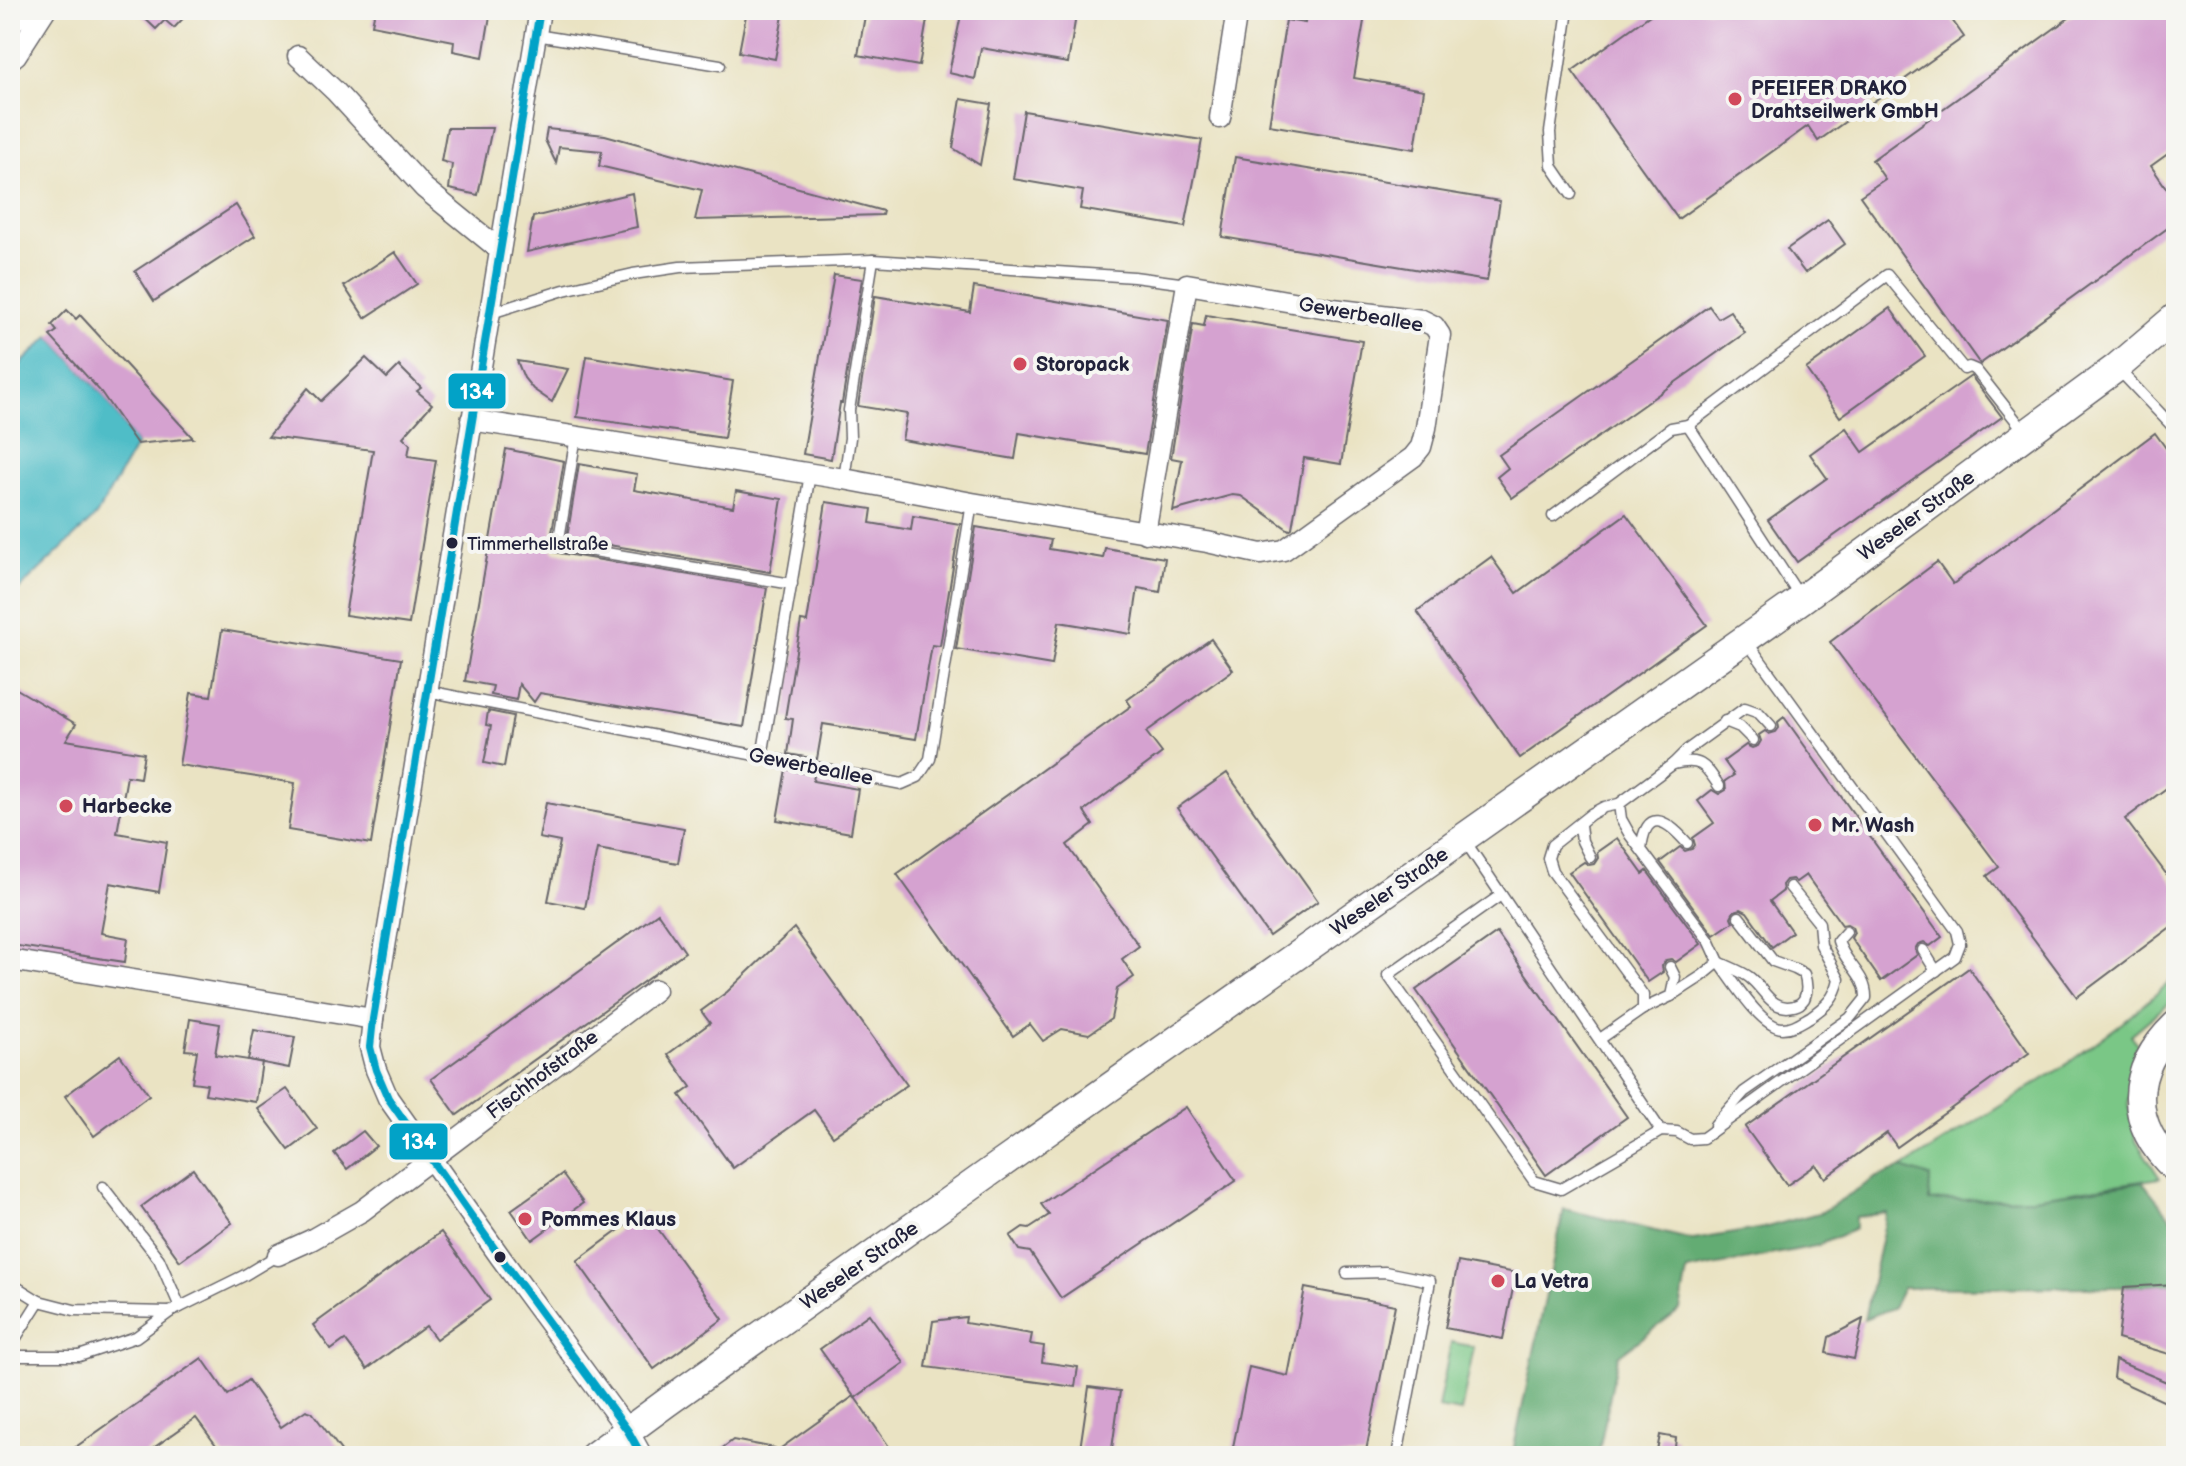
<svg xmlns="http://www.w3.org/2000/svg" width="2186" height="1466" viewBox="0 0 2186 1466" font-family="'Balsamiq Sans',sans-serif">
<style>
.green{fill:#7ac786;stroke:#4e7460;stroke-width:2}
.forest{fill:#63ac73;stroke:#426757;stroke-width:2}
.water{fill:#4fbdc7;stroke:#387081;stroke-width:2}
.building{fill:#d5a2d0}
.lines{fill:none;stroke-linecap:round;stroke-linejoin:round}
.lane-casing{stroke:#68666b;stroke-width:13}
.street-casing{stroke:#68666b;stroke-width:23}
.secondary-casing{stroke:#68666b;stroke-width:31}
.lane{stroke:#fff;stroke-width:10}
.street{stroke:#fff;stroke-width:20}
.secondary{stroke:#fff;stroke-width:28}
.bus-1-casing{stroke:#f6f6f2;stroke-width:14}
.bus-1{stroke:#02a2c7;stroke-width:8}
.poi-dot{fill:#d1495b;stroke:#f6f6f2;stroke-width:3}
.bus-dot{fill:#22223b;stroke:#f6f6f2;stroke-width:3}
.labels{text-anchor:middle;stroke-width:8;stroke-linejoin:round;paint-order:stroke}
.bus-label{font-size:18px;fill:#22223b;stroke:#f6f6f2;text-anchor:start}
.poi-label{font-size:20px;font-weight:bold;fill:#22223b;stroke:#f6f6f2;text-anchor:start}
.street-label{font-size:20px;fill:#22223b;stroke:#f6f6f2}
.line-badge{stroke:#f6f6f2;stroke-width:3}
.badge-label{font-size:22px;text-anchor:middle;font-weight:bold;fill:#fff}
</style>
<rect width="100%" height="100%" fill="#f6f6f2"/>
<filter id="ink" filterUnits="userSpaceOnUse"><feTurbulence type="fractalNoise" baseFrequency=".0125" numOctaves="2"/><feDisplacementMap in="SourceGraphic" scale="16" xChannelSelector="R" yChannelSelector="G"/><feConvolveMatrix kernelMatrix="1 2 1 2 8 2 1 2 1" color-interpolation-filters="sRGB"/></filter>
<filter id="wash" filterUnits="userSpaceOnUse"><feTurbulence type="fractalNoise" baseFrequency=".006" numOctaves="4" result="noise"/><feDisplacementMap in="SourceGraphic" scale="32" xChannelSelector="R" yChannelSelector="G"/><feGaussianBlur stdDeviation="1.8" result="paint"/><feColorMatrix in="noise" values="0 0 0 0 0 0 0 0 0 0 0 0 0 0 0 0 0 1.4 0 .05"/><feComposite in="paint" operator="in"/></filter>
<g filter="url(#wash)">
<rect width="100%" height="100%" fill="#eae3c3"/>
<!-- green -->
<g class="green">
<polygon points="2176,977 2176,997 2131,1035 2142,1049 2128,1104 2136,1141 2160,1178 2034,1198 1928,1201 1902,1168 2064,1066 2122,1023"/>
<polygon points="1451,1342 1474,1347 1461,1412 1438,1408"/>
</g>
<!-- forest -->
<polygon class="forest" points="1902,1168 1930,1177 1929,1201 2034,1198 2143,1182 2176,1224 2176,1285 2124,1287 1903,1288 1893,1308 1864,1319 1887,1213 1855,1217 1855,1229 1816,1246 1687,1271 1680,1310 1618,1356 1598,1456 1571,1456 1559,1454 1555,1456 1512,1456 1564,1209 1693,1240 1763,1228 1822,1212 1877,1177"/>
<!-- water -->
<polygon class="water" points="50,336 101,392 137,444 96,516 10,598 10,374"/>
<g id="blocks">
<!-- building -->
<g class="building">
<polygon points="136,10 191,10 174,28 165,20 156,29"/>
<polygon points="375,10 491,10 483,57 453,51 454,41 372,25"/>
<polygon points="747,10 784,10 775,59 739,52"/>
<polygon points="866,10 901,10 906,16 927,20 919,66 858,55"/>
<polygon points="962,10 982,10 1001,14 1002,10 1077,10 1068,63 981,48 975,79 949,73"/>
<polygon points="1307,10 1366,10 1354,78 1424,90 1415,149 1269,125 1286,20 1305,23"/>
<polygon points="1657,10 1945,10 1964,37 1818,141 1808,126 1678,219 1572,71"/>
<polygon points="2080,10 2176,10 2176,148 2151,166 2176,202 2176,222 1980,364 1860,196 1885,179 1872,160"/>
<polygon points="961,99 991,104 980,165 953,148"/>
<polygon points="1024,111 1202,140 1185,227 1080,209 1083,191 1013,179"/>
<polygon points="447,128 492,128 478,195 449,189 452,164 441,161"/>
<polygon points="547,129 605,135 883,211 882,215 695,220 702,190 599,166 602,151 559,147 556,163 545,140"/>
<polygon points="1235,157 1500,201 1487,281 1222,237"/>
<polygon points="632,193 637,227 527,252 533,217"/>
<polygon points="236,205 255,236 154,301 135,271"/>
<polygon points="1828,220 1845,244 1805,273 1787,249"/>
<polygon points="395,252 417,284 365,318 344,286"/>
<polygon points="834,275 862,279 842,403 840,403 831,459 803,454"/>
<polygon points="974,287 1168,320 1145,454 1019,433 1015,459 902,440 907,414 858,406 875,296 970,312"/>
<polygon points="1709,306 1718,318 1730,311 1745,333 1512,498 1497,477 1508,468 1499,455"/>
<polygon points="1890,308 1925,356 1840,417 1806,369"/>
<polygon points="67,310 76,319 80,315 193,438 137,444 101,392 50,336 57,331 52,325"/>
<polygon points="1206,315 1362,341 1341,464 1304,458 1292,528 1289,530 1241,496 1232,495 1173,511 1182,460 1171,458 1193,324 1204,326"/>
<polygon points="587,356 733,381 724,438 577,417"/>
<polygon points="366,358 387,378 399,366 421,388 417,391 432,404 403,437 410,444 408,456 436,460 409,624 345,615 373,450 268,437 308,388 321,401"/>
<polygon points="517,361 568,369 552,402 533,389 524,378"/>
<polygon points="1971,376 2002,417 1797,562 1768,520 1827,478 1810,454 1846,428 1863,452"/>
<polygon points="2155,433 2176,462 2176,781 2125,819 2176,887 2176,923 2077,997 1987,876 1999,867 1830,642 1937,562 1953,584"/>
<polygon points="506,449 564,461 550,544 554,552 767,588 744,727 540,693 534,702 519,684 516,700 491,695 493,686 465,681"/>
<polygon points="579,464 637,474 634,490 733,507 736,491 782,499 770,572 567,538"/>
<polygon points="826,502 872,509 870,523 911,530 913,516 960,524 940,646 932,645 916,739 823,724 817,759 788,754 793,719 785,718 801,621 807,622"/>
<polygon points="1626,514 1707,625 1520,758 1417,611 1491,557 1517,593"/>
<polygon points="976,527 1051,540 1049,549 1103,558 1105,548 1165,558 1160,592 1138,588 1131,634 1059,622 1052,665 956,649"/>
<polygon points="222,630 401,659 371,844 288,830 295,783 179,765 191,693 211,696"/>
<polygon points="1211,639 1233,670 1146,732 1162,753 1084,811 1093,825 1067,845 1139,946 1122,959 1134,977 1117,989 1111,1019 1089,1034 1062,1029 1043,1041 1030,1024 1013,1036 897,874 1131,706 1127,700"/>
<polygon points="10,685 76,724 66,740 144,753 140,778 127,776 117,833 167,842 159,892 110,883 101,933 128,938 125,962 11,945 13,929 10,929"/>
<polygon points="488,711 513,716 504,767 484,763 491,726 486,725"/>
<polygon points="1784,717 1942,937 1930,946 1924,942 1918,944 1915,949 1917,955 1881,981 1851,938 1854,933 1852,927 1847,924 1842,925 1806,875 1796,882 1792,879 1786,880 1782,885 1783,891 1770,901 1792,932 1772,947 1747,912 1741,909 1734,911 1731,917 1733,922 1714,935 1660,862 1680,847 1685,851 1692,849 1695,845 1693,838 1714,823 1698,801 1712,790 1719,794 1726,790 1725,781 1734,775 1724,761 1746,745 1752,748 1758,746 1761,741 1759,735 1765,731 1769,734 1776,732 1779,728 1778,722"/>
<polygon points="786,769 814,775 813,781 858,789 851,833 777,820"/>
<polygon points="1227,773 1318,901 1269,936 1177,808"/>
<polygon points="546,803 684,828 678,863 597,849 585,908 548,901 560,842 539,838"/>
<polygon points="1617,838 1643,874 1647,871 1701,944 1676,962 1671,959 1666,960 1662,966 1663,972 1648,982 1569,872 1584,862 1589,865 1594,864 1598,858 1597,852"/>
<polygon points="658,913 685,952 457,1115 431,1079"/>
<polygon points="794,928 907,1085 833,1136 814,1110 733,1168 680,1095 691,1087 668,1054 710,1023 701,1011 727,992"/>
<polygon points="1497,933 1627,1117 1546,1175 1416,990"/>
<polygon points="1969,968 2029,1053 1897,1147 1887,1133 1825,1178 1816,1165 1787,1185 1745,1127"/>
<polygon points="190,1019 220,1024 215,1055 262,1062 256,1102 205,1094 207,1084 192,1082 197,1051 185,1050"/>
<polygon points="254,1030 295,1037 289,1068 248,1060"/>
<polygon points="120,1055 149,1095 94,1136 65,1096"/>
<polygon points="287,1089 317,1129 289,1150 258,1109"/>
<polygon points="1186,1107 1236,1181 1061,1298 1030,1252 1019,1250 1010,1236 1023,1227 1029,1228 1049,1215 1041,1204"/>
<polygon points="363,1131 376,1146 347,1169 334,1153"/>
<polygon points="193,1169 232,1223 180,1261 141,1207"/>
<polygon points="562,1174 583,1203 532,1240 511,1210"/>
<polygon points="645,1211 723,1319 654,1369 577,1261"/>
<polygon points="441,1232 490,1300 436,1339 426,1326 367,1369 345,1340 331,1350 313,1325"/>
<polygon points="1458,1262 1516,1273 1503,1339 1445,1328"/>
<polygon points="2176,1284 2176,1356 2118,1339 2124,1287"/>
<polygon points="1305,1288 1395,1305 1365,1456 1236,1456 1238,1448 1233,1447 1249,1367 1288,1376"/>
<polygon points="869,1314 904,1363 855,1398 820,1349"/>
<polygon points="966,1317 965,1323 1032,1334 1030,1344 1044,1346 1042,1362 1078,1367 1075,1387 926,1367 933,1321"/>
<polygon points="1863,1319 1854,1359 1826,1353 1829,1337"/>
<polygon points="202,1358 228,1395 248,1380 281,1427 306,1410 312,1412 345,1456 224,1456 196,1418 142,1456 63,1456"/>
<polygon points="2115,1360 2176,1386 2176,1407 2113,1378"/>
<polygon points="1089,1387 1120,1391 1111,1456 1079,1456"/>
<polygon points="854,1396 890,1448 879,1456 712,1456 733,1440 775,1448 774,1453"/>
<polygon points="1660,1435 1676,1438 1674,1456 1656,1456"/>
</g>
</g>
</g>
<g filter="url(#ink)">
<use href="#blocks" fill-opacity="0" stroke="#68666b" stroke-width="2"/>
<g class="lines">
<!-- lane casing -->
<g class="lane-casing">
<g id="lane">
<polyline points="1568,10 1550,132 1552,166 1571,194"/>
<polyline points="536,35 720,65"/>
<polyline points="491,313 564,290 633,274 680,267 873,260 1134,277 1187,284"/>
<polyline points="2118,369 2176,430"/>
<polyline points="576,436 558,545 792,584"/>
<polyline points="844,479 850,438 849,410 873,260"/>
<polyline points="1553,516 1671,428 1688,425"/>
<polyline points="1800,597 1688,425 1887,275 1964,369 1969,367 1976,370 2025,432"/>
<polyline points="427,691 902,784 918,777 930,759 972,503"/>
<polyline points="1725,721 1740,727 1753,740"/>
<polyline points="762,757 810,474"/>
<path d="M1673,764C1700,758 1704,763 1719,786"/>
<polyline points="1619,804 1621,819 1630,835 1710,942 1719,962 1702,976 1671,996"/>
<polyline points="1580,825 1582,841 1590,857"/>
<polyline points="1465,841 1661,1131"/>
<path d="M1641,849C1646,807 1666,819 1687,843"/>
<polyline points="1501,895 1388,975 1534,1181 1561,1189 1661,1131 1677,1132 1690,1139 1703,1138 1955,957 1960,944 1957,931 1747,642"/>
<polyline points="1923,950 1936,971"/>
<path d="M1719,962C1732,979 1761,1027 1782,1028C1793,1028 1801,1022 1810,1017C1826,1006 1835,998 1839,979L1821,945L1819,923L1790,887"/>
<path d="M1721,963C1729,967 1741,971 1749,977C1764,988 1771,1012 1794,1006C1800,1004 1800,1004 1804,999C1808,991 1807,983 1804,974L1795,969L1773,961L1739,917"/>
<polyline points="1643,1009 1671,996 1675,977 1670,967"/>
<polyline points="1600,1039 1643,1009 1643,995 1552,871 1548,858 1552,845 1591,814 1604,807 1619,804 1673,764 1687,750 1745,708 1759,713 1771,726"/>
<path d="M1715,1125L1744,1092L1850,1018L1866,998C1867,975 1844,963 1838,941L1846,932"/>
<polyline points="103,1187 159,1259 180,1307"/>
<polyline points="1347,1273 1385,1272 1430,1281 1397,1456"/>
<polyline points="10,1283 39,1301 74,1310 170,1312"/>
<polyline points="10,1347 39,1301"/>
<polyline points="10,1356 79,1356 136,1337 170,1312 243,1276 278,1255"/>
</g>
</g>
<!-- street casing -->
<g class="street-casing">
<g id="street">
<polyline points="540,10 373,1019 370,1047 376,1070 388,1098 501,1258 628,1431 642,1456"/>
<polyline points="10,23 30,10"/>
<polyline points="298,56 336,92 424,188 500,250"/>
<polyline points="10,60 16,55 45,10"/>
<polyline points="1220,118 1237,10"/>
<polyline points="471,420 844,479 972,503 1207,542 1261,554 1284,550 1413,457 1421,447 1426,428 1440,335 1434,326 1422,320 1333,309 1187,284 1145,533"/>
<polyline points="10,960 373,1019"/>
<polyline points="278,1255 311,1240 362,1211 655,990"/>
</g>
</g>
<!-- secondary casing -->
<g class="secondary-casing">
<g id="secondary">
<path d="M2176,1025C2129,1070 2127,1124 2176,1169"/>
<polyline points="594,1456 666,1403 994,1169 1802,599 2116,368 2176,317"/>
</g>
</g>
<!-- lane -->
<use href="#lane" class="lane"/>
<!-- street -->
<use href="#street" class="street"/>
<!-- secondary -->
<use href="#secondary" class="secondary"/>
<!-- bus-1 casing -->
<g class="bus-1-casing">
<polyline id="bus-1" points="540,10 373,1019 370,1047 376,1070 388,1098 501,1258 628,1431 642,1456"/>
</g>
<!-- bus-1 -->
<use href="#bus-1" class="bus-1"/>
</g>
</g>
<!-- markers -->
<g class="poi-dot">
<circle cx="1735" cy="99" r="8"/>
<circle cx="1020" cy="364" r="8"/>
<circle cx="66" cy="806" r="8"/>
<circle cx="1815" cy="825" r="8"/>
<circle cx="525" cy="1219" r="8"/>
<circle cx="1498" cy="1281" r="8"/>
</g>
<g class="bus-dot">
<circle cx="452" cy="543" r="7"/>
<circle cx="500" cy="1257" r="7"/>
</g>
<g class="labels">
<!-- bus labels -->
<g class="bus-label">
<text x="467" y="550">Timmerhellstraße</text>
</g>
<!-- poi labels -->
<g class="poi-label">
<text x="1751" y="95">PFEIFER DRAKO<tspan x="1751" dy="23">Drahtseilwerk GmbH</tspan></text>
<text x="1036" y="371">Storopack</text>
<text x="82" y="813">Harbecke</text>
<text x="1831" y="832">Mr. Wash</text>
<text x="541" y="1226">Pommes Klaus</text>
<text x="1514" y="1288">La Vetra</text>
</g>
<!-- street labels -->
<g class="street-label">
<text transform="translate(1361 314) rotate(10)" y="7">Gewerbeallee</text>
<text transform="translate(1916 515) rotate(-36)" y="7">Weseler Straße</text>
<text transform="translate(811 766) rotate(11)" y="7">Gewerbeallee</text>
<text transform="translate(1389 891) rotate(-35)" y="7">Weseler Straße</text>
<text transform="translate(542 1074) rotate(-37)" y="7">Fischhofstraße</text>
<text transform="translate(859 1265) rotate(-35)" y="7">Weseler Straße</text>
</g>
</g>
<g class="line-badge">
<rect x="447" y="372" width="60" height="38" rx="8" fill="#02a2c7"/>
<rect x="388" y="1122" width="61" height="39" rx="8" fill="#02a2c7"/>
</g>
<g class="badge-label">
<text x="477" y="399">134</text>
<text x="419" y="1149">134</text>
</g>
<!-- margin -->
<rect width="2186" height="1466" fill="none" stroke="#f6f6f2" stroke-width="40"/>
</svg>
